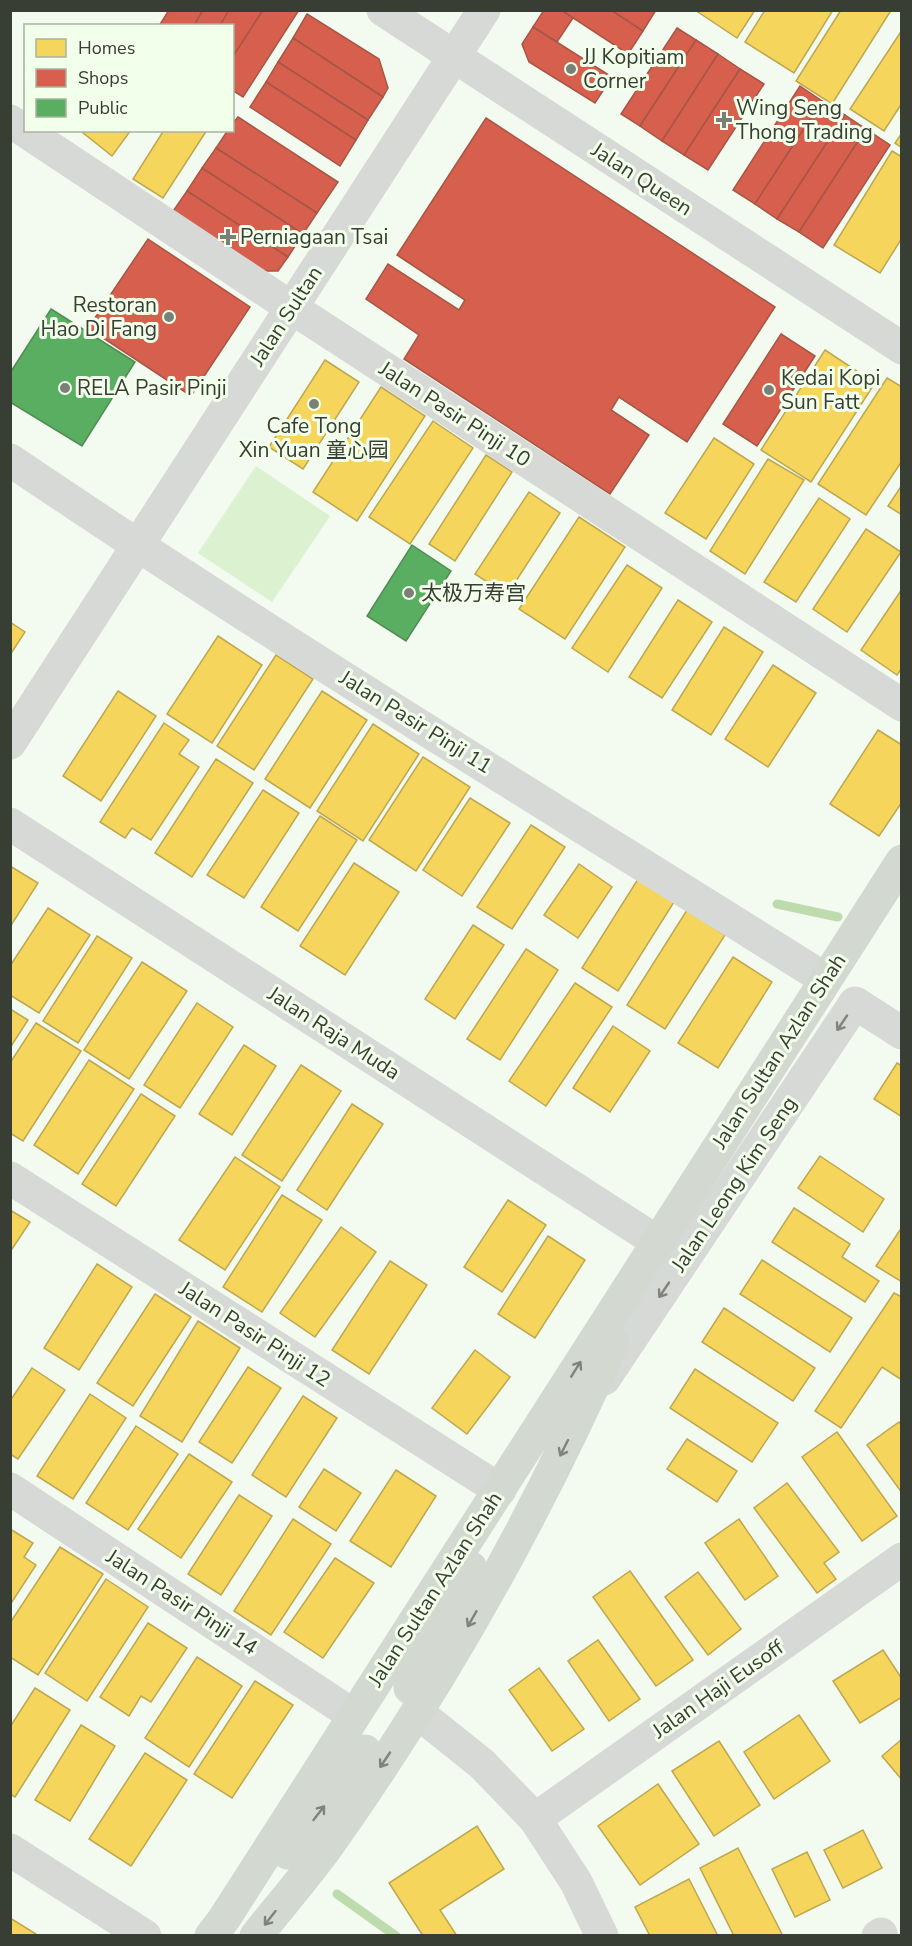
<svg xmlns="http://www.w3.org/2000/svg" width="912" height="1946" viewBox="0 0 912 1946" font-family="'Nunito Sans','Noto Sans SC',sans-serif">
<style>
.green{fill:#dbf1cf}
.homes{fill:#f6d55c;stroke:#bda850;stroke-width:1.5}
.shops{fill:#d6604d;stroke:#a75646;stroke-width:1.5}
.public{fill:#5aae61;stroke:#508c54;stroke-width:1.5}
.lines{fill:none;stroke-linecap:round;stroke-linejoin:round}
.stream{stroke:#bedbae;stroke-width:9}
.street{stroke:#d7d9d7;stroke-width:33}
.secondary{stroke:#d7d9d7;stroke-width:33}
.primary{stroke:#d3d9d0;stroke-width:33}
.oneway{stroke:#80847d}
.oneway2{stroke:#7e847a}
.poi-dot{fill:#798075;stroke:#f2ffea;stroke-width:2}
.labels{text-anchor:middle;stroke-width:6;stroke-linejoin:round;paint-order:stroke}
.poi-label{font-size:21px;fill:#383e34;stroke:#f2ffea;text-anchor:start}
.street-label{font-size:21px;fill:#383e34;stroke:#f2ffea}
</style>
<rect width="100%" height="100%" fill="#f3faef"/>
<!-- green -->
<polygon class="green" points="256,466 330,516 272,602 198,553"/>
<!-- homes -->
<g class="homes">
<polygon points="695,10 755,10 737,38"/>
<polygon points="765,10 833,10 794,73 745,42"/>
<polygon points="841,10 887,10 890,12 832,104 796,81"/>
<polygon points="902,30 902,103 884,131 850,109"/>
<polygon points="83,130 131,130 112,156 82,132"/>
<polygon points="164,130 207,130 163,198 133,179"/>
<polygon points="902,133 902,148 895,143"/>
<polygon points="892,151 902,157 902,238 880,273 834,245"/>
<polygon points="825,350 875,383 811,482 761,450"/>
<polygon points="325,360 359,382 303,469 269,447"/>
<polygon points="887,378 902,387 902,461 866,515 818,484"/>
<polygon points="381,387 425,416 357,521 313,492"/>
<polygon points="433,421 473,448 410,544 369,517"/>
<polygon points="714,438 754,464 706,539 665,513"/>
<polygon points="486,455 512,472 455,561 429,544"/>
<polygon points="768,459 804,480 745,574 710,551"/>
<polygon points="902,485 902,515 888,506"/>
<polygon points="529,492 560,513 507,595 475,574"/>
<polygon points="819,498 850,519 796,602 764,582"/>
<polygon points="579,517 625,547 565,639 519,609"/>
<polygon points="866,529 901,552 847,632 813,609"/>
<polygon points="627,565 662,588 608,672 572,648"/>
<polygon points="902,589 902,668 897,675 861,650"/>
<polygon points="678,600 712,622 662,698 629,677"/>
<polygon points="10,622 25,632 10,655"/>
<polygon points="724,627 763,652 711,735 672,710"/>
<polygon points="218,636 262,665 212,743 167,714"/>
<polygon points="276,655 313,679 254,770 217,746"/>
<polygon points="773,665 816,693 768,767 725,739"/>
<polygon points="118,691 156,716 101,801 63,776"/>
<polygon points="322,691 367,720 310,808 265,779"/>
<polygon points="164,723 189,740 179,754 199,767 151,840 132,828 125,838 100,822"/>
<polygon points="373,724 419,754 363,841 317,811"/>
<polygon points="878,730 902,745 902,802 879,836 830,804"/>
<polygon points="423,757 470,787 416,871 369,840"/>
<polygon points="216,759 253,783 192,877 155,853"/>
<polygon points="263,790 299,813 244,898 207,875"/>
<polygon points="470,798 510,823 462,896 423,870"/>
<polygon points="320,816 357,840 298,931 261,907"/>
<polygon points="531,825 565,847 512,929 477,907"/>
<polygon points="354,863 399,892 345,975 300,946"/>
<polygon points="579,864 612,887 578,938 544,915"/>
<polygon points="10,866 38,883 10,927"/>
<polygon points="638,879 674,902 618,991 582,968"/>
<polygon points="48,908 90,935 39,1013 10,995 10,966"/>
<polygon points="687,910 725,935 665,1029 627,1005"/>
<polygon points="473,925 504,945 455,1019 425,999"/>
<polygon points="97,936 132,958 78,1043 43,1021"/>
<polygon points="526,949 558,970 500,1060 467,1039"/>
<polygon points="733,957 772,982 718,1068 678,1043"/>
<polygon points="142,962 187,991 129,1079 84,1050"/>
<polygon points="575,983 612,1007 546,1106 509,1081"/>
<polygon points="197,1003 233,1027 180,1108 144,1085"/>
<polygon points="10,1009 28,1020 10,1048"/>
<polygon points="36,1023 81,1051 23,1141 10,1133 10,1063"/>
<polygon points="613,1026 650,1051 610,1112 573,1088"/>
<polygon points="244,1045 276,1066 232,1135 199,1114"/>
<polygon points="89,1060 134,1089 78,1174 34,1145"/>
<polygon points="897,1063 902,1066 902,1117 874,1099"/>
<polygon points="301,1065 341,1091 282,1181 242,1155"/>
<polygon points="141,1094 175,1116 116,1206 82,1184"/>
<polygon points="352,1104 383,1124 327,1210 297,1190"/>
<polygon points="820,1156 884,1199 863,1232 798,1188"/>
<polygon points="235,1157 280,1187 225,1270 179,1240"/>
<polygon points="282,1195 322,1220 262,1312 223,1287"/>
<polygon points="508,1200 546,1225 502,1292 464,1267"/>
<polygon points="794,1208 850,1244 842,1257 879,1281 865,1302 772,1242"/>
<polygon points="10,1210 30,1222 10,1252"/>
<polygon points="341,1227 376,1252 315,1337 280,1313"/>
<polygon points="902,1227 902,1282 876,1266"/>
<polygon points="548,1236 585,1260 535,1338 498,1314"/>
<polygon points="762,1260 852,1318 830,1352 740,1294"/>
<polygon points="390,1261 427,1285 369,1374 332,1350"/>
<polygon points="97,1264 132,1287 79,1370 44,1348"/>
<polygon points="894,1293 902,1297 902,1380 882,1367 841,1428 815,1411"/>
<polygon points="155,1294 191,1317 133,1406 97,1383"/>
<polygon points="724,1308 815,1368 793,1401 702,1342"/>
<polygon points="198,1321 240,1348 182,1442 140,1416"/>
<polygon points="475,1350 510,1377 467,1434 432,1408"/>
<polygon points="248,1367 281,1388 232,1463 199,1442"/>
<polygon points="32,1368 65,1390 18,1459 10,1454 10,1401"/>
<polygon points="695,1369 778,1423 752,1462 670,1408"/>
<polygon points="90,1394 126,1418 73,1499 37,1476"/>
<polygon points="303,1396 337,1418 286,1497 252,1475"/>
<polygon points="899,1422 902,1426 902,1493 867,1445"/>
<polygon points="136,1426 178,1454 128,1530 86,1503"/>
<polygon points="837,1432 897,1516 862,1541 802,1457"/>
<polygon points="687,1439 737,1471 717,1502 667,1469"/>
<polygon points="189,1454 232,1482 181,1558 138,1529"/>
<polygon points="324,1469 361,1493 336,1531 299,1507"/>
<polygon points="396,1470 436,1496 391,1567 350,1541"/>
<polygon points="787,1483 839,1552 824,1563 836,1579 817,1593 754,1508"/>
<polygon points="239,1495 272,1516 221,1595 188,1574"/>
<polygon points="293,1519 331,1544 271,1635 234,1611"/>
<polygon points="739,1519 778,1576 745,1600 705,1543"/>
<polygon points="10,1529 33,1543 24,1557 36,1565 10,1605"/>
<polygon points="60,1547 103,1574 38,1675 10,1657 10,1623"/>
<polygon points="335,1558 374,1583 323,1658 284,1632"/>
<polygon points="630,1571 693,1660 656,1686 593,1597"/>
<polygon points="698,1572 741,1629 708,1655 665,1597"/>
<polygon points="106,1579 148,1607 87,1701 45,1673"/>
<polygon points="148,1623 187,1648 151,1702 141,1696 129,1716 100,1697"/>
<polygon points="598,1640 640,1699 609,1721 568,1661"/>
<polygon points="883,1650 902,1679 902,1697 860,1723 833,1681"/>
<polygon points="197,1657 242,1686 189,1767 145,1738"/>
<polygon points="539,1668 584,1729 552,1751 509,1690"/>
<polygon points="255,1681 293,1705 232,1798 194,1774"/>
<polygon points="35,1688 70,1710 15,1797 10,1794 10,1727"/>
<polygon points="799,1715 830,1761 774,1799 744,1752"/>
<polygon points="81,1725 115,1746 70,1821 35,1800"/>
<polygon points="902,1739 902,1780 882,1756"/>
<polygon points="719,1741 760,1805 714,1836 672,1771"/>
<polygon points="145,1753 187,1780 131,1866 89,1839"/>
<polygon points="658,1784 699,1844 640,1885 598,1826"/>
<polygon points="477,1826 504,1869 440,1910 457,1936 423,1936 389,1883"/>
<polygon points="863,1830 882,1868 843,1888 824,1850"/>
<polygon points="738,1848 783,1936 734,1936 700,1868"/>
<polygon points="807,1852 830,1900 795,1917 772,1869"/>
<polygon points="689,1879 718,1936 650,1936 635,1907"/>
<polygon points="10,1918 36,1934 35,1936 10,1936"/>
</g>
<!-- shops -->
<g class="shops">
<polygon points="169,10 203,10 194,26 159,26"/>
<polygon points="203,10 229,10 220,26 194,26"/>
<polygon points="229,10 263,10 232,58 232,26 220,26"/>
<polygon points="263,10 299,10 243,97 232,90 232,58"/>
<polygon points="544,10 561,10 573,18 557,42 533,27"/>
<polygon points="561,10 611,10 643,31 628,54"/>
<polygon points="611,10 656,10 643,31"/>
<polygon points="307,14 379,59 388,88 383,97 293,38"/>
<polygon points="533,27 612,77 595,103 529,62 522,44"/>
<polygon points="677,28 696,40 640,126 621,114"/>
<polygon points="293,38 383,97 368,120 278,62"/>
<polygon points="696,40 718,54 662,141 640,126"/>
<polygon points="718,54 740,69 684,155 662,141"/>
<polygon points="278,62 368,120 356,140 266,82"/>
<polygon points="740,69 764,84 708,170 684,155"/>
<polygon points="266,82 356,140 340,166 250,107"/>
<polygon points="800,86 822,101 755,204 733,190"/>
<polygon points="822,101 845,115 777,219 755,204"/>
<polygon points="845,115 866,129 799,232 777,219"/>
<polygon points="238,117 338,182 317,213 216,148 228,130 232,130 232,124"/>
<polygon points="486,118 775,307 687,442 619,397 611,410 649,435 610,494 404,359 419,335 366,299 388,264 459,310 465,300 397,255"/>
<polygon points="866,129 890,145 823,248 799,232"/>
<polygon points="216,148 317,213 303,234 202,168"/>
<polygon points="202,168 303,234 288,257 187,191"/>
<polygon points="187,191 288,257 278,271 250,271 169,217"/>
<polygon points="148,239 250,307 191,396 88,328"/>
<polygon points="781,334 815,356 757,446 723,424"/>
</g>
<!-- public -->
<g class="public">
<polygon points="51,309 135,362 82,446 10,402 10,373"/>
<polygon points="412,545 451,571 406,641 367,616"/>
</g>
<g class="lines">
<!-- stream -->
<g class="stream">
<polyline points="777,904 838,917"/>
<polyline points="337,1894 396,1936"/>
</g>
<!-- street -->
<g class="street">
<polyline points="10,121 292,308 902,705"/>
<path d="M10,460C277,641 553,808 825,979"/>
<polyline points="10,743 484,10"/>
<polyline points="10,824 684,1259"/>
<polyline points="10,1178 500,1490"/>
<polyline points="604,1379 855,1003 902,1033"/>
<polyline points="10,1489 353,1715"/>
<polyline points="417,1712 482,1764 535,1819 576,1882 602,1936"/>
<polyline points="535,1819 902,1559"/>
<polyline points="10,1850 145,1936"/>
<polyline points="878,1936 881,1934"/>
</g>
<!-- secondary -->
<polyline class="secondary" points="383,10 902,348"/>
<!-- primary -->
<g class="primary">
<polyline points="410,1688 417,1667 471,1568"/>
<polyline points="288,1853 365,1751"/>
<polyline points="211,1936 224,1919 902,861"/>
<path d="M256,1936C280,1906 305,1877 327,1847C439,1689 535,1519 613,1342"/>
</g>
</g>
<!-- one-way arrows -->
<defs><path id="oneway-shaft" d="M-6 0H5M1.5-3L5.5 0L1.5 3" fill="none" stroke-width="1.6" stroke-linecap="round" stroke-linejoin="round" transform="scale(1.5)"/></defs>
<g class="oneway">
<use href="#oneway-shaft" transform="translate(842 1023) rotate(124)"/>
<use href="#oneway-shaft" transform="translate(664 1290) rotate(124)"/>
</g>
<g class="oneway2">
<use href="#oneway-shaft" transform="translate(576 1369) rotate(-58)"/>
<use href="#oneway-shaft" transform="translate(564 1448) rotate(117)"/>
<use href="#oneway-shaft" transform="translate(472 1619) rotate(120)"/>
<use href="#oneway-shaft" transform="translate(385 1760) rotate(124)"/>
<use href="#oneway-shaft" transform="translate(319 1813) rotate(-52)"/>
<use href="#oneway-shaft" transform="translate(270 1918) rotate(128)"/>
</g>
<!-- markers -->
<g class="poi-dot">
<circle cx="571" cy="69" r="6"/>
<path d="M721 111h6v6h6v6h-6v6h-6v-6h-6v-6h6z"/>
<path d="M225 228h6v6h6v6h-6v6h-6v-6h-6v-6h6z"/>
<circle cx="169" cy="317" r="6"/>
<circle cx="65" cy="388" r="6"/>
<circle cx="769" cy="390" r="6"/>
<circle cx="314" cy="404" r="6"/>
<circle cx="409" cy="593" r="6"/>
</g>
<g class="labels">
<!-- poi labels -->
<g class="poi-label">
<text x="583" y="64">JJ Kopitiam<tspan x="583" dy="24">Corner</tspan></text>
<text x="736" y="115">Wing Seng<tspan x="736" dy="24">Thong Trading</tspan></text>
<text x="240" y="244">Perniagaan Tsai</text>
<text x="157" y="312" text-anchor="end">Restoran<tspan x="157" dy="24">Hao Di Fang</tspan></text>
<text x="781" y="385">Kedai Kopi<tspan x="781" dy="24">Sun Fatt</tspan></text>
<text x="77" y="395">RELA Pasir Pinji</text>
<text x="314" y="433" text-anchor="middle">Cafe Tong<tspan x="314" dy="24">Xin Yuan 童心园</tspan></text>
<text x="421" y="600">太极万寿宫</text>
</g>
<!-- street labels -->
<g class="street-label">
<text transform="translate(642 179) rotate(33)" y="7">Jalan Queen</text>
<text transform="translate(286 316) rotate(-57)" y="7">Jalan Sultan</text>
<text transform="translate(455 414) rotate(33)" y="7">Jalan Pasir Pinji 10</text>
<text transform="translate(416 722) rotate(32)" y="7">Jalan Pasir Pinji 11</text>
<text transform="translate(334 1033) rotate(33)" y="7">Jalan Raja Muda</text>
<text transform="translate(779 1051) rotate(-57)" y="7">Jalan Sultan Azlan Shah</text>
<text transform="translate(734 1184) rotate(-56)" y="7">Jalan Leong Kim Seng</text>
<text transform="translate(255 1334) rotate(33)" y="7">Jalan Pasir Pinji 12</text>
<text transform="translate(435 1589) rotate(-57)" y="7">Jalan Sultan Azlan Shah</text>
<text transform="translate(182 1602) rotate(33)" y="7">Jalan Pasir Pinji 14</text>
<text transform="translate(718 1689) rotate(-35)" y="7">Jalan Haji Eusoff</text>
</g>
</g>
<!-- border -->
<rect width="912" height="1946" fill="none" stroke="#383e34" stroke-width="24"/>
<!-- legend -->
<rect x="24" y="24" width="210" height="108" fill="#f2ffea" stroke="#a8b2a1" stroke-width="1.5"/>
<rect x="36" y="39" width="30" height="18" fill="#f6d55c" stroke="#a8b2a1" stroke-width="1.5"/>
<text x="78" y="54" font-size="18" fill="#383e34">Homes</text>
<rect x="36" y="69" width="30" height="18" fill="#d6604d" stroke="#a8b2a1" stroke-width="1.5"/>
<text x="78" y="84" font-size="18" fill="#383e34">Shops</text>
<rect x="36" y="99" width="30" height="18" fill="#5aae61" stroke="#a8b2a1" stroke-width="1.5"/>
<text x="78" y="114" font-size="18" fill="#383e34">Public</text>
</svg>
